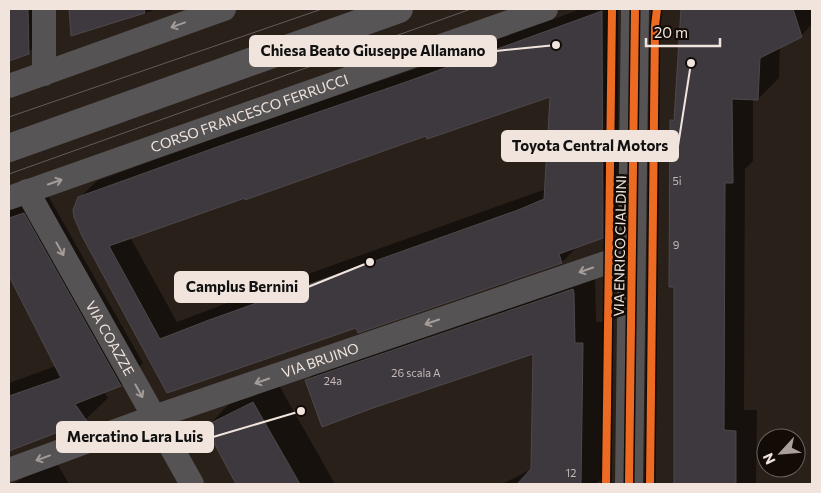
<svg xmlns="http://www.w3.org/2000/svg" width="821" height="493" viewBox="0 0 821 493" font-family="Commissioner,sans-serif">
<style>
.shadow{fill:#0007;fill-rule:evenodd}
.building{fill:#3e393f;stroke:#4d494a;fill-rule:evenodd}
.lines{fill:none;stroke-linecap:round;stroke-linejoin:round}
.minor{stroke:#565354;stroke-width:24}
.tertiary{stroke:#565354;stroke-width:28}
.secondary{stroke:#575556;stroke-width:28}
.tram{stroke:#615c5b;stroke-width:1}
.cycleway-casing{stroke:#120b06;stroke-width:11}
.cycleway{stroke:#ed6a23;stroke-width:8}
.oneway{stroke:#a39c98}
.labels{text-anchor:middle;stroke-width:5;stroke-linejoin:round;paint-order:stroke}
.number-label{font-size:11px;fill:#c4b9b6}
.street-label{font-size:14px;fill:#f0e4dd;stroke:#120b06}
.leader{fill:none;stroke:#f0e4dd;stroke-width:2}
.callout-dot{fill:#f0e4dd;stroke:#120b06;stroke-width:2}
.callout{fill:#f0e4dd;stroke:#f0e4dd;stroke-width:2}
.callout-label{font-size:15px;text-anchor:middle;font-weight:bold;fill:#111}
</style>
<rect width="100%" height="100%" fill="#2a201a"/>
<!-- shadow -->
<g class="shadow">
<polygon points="9,9 43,9 44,38 28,53 9,60"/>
<polygon points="70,9 158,9 72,35"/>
<path d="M581,9H618L619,220L602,237L578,246L562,262L357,326L168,392L79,198L97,181L247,126L424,66ZM551,95L546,189L227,303L177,322L130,237L427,135Z"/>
<polygon points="682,9 812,9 812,24 801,36 780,46 779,78 758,99 753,99 753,161 745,169 744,410 757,410 756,484 676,484 675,286 671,120 676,116"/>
<polygon points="46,192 143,363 121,385 104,392 108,398 86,419 9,449 9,383 56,366 9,274 9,204"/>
<polygon points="595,271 596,322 604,322 601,479 596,484 502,484 532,469 534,352 307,380 328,359"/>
<polygon points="276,380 335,484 238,484 207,427 229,404"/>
<polygon points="55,460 69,484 13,484"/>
</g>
<!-- building -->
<g class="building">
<polygon points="9,9 28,9 29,54 9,61"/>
<polygon points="69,9 144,9 145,13 71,36"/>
<polygon points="681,9 793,9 802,37 760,58 758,100 732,99 733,183 725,183 724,430 736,431 736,484 674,484 674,287 669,287 670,120 674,120"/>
<path d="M602,11L603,238L559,254L562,263L358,333L356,328L167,393L82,236L74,217L73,210L78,197L228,143L406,82ZM550,97L544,199L518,210L209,320L160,339L109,246L245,198V200L426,136L427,139Z"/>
<polygon points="24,213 121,386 75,404 87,421 9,451 9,396 61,378 9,276 9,218"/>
<polygon points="573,289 574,293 575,343 583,343 581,484 517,484 531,469 533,354 373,408 322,427 305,380"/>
<polygon points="253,402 300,484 236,484 205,426"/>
</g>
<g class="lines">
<!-- minor -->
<g class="minor">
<polyline points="44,74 44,9"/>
<polyline points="9,86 224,9"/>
<path id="s1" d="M27,191L192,484"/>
<path id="s2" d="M9,198L546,9"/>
<path id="s3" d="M9,470L154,417L632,254"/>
</g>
<!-- tertiary -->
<polyline class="tertiary" points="629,484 635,9"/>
<!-- secondary -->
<polyline class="secondary" points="9,148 399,9"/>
<!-- tram -->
<g class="tram">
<polyline points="9,117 322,9"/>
<polyline points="9,174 471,9"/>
</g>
<!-- cycleway casing -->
<g class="cycleway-casing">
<g id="cycleway">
<polyline points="606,484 612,9"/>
<polyline points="629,484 635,9"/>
<polyline points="650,484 655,26 657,9"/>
</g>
</g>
<!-- cycleway -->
<use href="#cycleway" class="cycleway"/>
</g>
<!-- one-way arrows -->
<defs><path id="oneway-shaft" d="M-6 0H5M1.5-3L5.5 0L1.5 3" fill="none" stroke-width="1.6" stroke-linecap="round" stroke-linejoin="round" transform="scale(1.25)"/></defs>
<g class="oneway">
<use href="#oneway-shaft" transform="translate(178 25) rotate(160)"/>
<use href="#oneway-shaft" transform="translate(55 182) rotate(-19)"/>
<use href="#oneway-shaft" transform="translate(60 249) rotate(61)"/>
<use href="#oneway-shaft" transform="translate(586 270) rotate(161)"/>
<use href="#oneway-shaft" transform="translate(432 322) rotate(161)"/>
<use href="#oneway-shaft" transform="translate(262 381) rotate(161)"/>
<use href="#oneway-shaft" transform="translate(139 391) rotate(61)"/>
<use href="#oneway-shaft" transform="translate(43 458) rotate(160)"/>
</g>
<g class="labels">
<!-- number labels -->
<g class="number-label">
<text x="677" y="185">5i</text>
<text x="676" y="249">9</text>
<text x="416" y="377">26 scala A</text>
<text x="333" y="385">24a</text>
<text x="571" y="477">12</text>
</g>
<!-- street labels -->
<g class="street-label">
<text dy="5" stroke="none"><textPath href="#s2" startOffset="255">CORSO FRANCESCO FERRUCCI</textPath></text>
<text transform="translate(620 246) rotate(-89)" y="5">VIA ENRICO CIALDINI</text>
<text dy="5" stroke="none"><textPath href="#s1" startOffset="169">VIA COAZZE</textPath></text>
<text dy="5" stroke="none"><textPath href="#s3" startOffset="330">VIA BRUINO</textPath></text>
</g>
</g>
<!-- callouts -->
<path class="leader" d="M556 45L496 51M691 63L678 146M370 262L308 287M301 411L213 437"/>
<g class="callout-dot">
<circle cx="556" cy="45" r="5"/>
<circle cx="691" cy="63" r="5"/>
<circle cx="370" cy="262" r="5"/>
<circle cx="301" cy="411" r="5"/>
</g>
<g class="callout">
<rect x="250" y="36" width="246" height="30" rx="5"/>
<rect x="502" y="131" width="176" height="30" rx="5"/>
<rect x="175" y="272" width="133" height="30" rx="5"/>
<rect x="57" y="422" width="156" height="30" rx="5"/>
</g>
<g class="callout-label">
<text x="373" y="56">Chiesa Beato Giuseppe Allamano</text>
<text x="590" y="151">Toyota Central Motors</text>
<text x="242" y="292">Camplus Bernini</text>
<text x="135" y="442">Mercatino Lara Luis</text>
</g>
<!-- border -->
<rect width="821" height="493" fill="none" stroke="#f0e4dd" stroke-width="20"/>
<!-- north arrow -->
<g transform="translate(781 453) rotate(244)"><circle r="24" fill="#120b06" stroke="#6b625c"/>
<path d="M0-4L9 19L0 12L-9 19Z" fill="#ab9f99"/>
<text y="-8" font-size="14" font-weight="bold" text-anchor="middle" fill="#f0e4dd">N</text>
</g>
<!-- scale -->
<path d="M646 38v8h74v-8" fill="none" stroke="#f0e4dd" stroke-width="2.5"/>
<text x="654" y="38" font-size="15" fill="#f0e4dd" stroke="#120b06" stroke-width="4" paint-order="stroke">20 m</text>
</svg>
